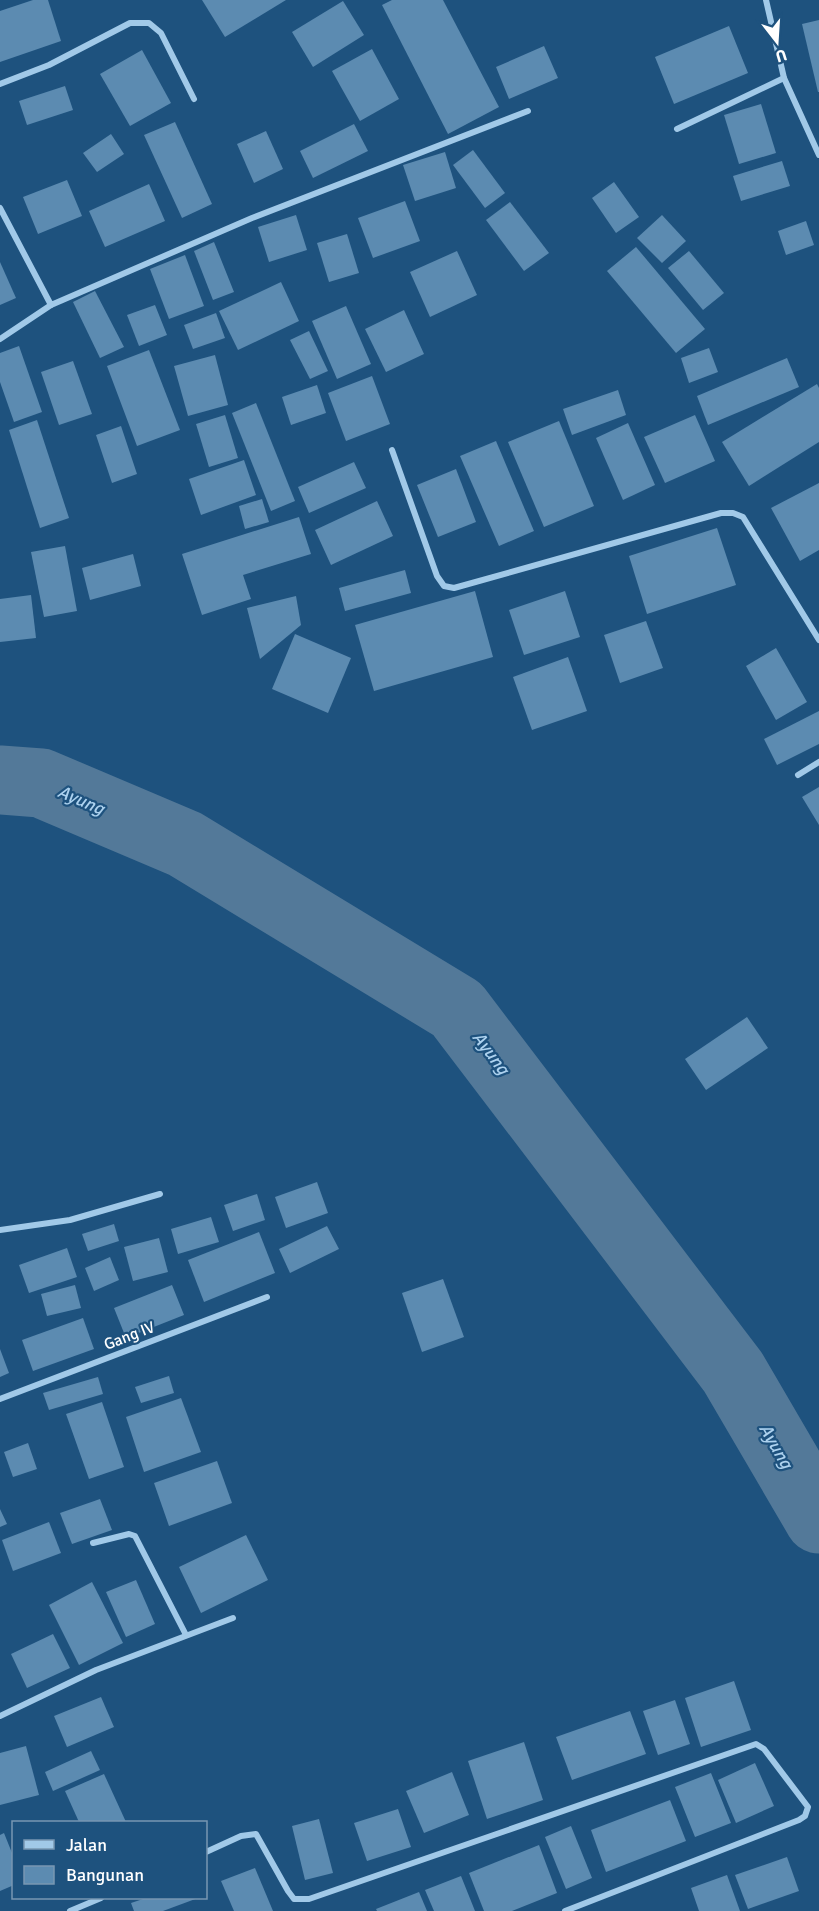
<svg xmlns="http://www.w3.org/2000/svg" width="819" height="1911" viewBox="0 0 819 1911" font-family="Signika,sans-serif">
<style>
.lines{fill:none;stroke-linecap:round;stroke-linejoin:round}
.river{stroke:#537999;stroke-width:69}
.building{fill:#5c8bb1}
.street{stroke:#a1c9e8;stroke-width:6}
.labels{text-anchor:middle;stroke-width:4.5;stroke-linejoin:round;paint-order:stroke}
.street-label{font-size:16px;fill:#fff;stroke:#1e527e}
.water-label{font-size:18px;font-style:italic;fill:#add2ef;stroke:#1e527e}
</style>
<rect width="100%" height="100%" fill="#1e527e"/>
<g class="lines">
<!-- river -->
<polyline class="river" points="0,780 41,783 185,844 457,1009 733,1372 819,1519"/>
</g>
<!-- building -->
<g class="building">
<polygon points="33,0 48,0 61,41 0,62 0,11"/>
<polygon points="202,0 286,0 225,37"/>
<polygon points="392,0 443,0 499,107 448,134 382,5"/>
<polygon points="343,1 364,35 313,67 292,32"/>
<polygon points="819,20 819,92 818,92 802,24"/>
<polygon points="729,26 748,73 674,104 655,57"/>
<polygon points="544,46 558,78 509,99 496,67"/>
<polygon points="372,49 399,99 360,121 332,71"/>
<polygon points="142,50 171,103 130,126 100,74"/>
<polygon points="65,86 73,110 27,125 19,101"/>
<polygon points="761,104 776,153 739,164 724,115"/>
<polygon points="175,122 212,204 182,218 144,135"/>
<polygon points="354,124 368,151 313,178 300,151"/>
<polygon points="266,131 283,169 254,183 237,144"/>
<polygon points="111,134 124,154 97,172 83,153"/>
<polygon points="473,150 505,193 485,208 453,165"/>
<polygon points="445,152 456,188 415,201 403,165"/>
<polygon points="782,161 790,186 741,201 733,176"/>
<polygon points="67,180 82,216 38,234 23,197"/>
<polygon points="614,182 639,217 616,233 592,198"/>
<polygon points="149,184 165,221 105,247 89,211"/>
<polygon points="405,201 420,241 373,258 358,218"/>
<polygon points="510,202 549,253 524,271 486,220"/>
<polygon points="296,215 307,250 269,262 258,227"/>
<polygon points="662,215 686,241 662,263 637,238"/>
<polygon points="806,221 814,245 786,255 778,231"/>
<polygon points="347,234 359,273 329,282 317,243"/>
<polygon points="214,242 234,292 213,300 194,251"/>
<polygon points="636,247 705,329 676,353 607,271"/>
<polygon points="457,251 477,295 430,317 410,272"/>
<polygon points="689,251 724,293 703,310 668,268"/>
<polygon points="185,255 204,306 169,319 150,269"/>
<polygon points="0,262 16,298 0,305"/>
<polygon points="281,282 299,321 238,350 219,311"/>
<polygon points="95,291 124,347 100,358 73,302"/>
<polygon points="155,305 167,335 139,346 127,315"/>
<polygon points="346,306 371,364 337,379 312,321"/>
<polygon points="404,310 424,354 386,372 365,329"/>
<polygon points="216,313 225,338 193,349 184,325"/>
<polygon points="309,331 328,371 310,379 290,340"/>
<polygon points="19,346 42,412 14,422 0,382 0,353"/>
<polygon points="709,348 718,372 689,383 681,358"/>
<polygon points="149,350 180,430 137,446 107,366"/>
<polygon points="215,355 228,405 188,416 174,366"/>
<polygon points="787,358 799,387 708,425 697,396"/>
<polygon points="73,361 92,414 59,425 41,372"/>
<polygon points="372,376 390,424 346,441 328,393"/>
<polygon points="817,384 819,388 819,442 749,486 722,442"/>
<polygon points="317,385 326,413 291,425 282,397"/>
<polygon points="618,390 626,415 572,435 563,409"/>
<polygon points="256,403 295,501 271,511 232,413"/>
<polygon points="225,415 238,458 209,467 196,424"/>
<polygon points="695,415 715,461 665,483 644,437"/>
<polygon points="37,420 69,518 40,528 9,430"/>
<polygon points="559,421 594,506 544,527 508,442"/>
<polygon points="628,423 655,485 623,500 596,438"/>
<polygon points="121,426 137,474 112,483 96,435"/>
<polygon points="496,441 534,531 499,546 460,456"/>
<polygon points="244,460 256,495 201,515 189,479"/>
<polygon points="354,462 366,488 309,513 298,487"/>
<polygon points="456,469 476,522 438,537 417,485"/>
<polygon points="819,483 819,550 800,561 771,508"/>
<polygon points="262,499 269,522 245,529 239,506"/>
<polygon points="377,501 393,536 331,565 315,530"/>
<polygon points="299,517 311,554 243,575 251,599 202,615 182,554"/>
<polygon points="717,528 736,585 647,614 629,556"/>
<polygon points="65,546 77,611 44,617 31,552"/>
<polygon points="133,554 141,586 90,600 82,568"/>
<polygon points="405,570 411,593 345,611 339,588"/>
<polygon points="475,591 493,657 374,691 355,625"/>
<polygon points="565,591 580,637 524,655 509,610"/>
<polygon points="31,595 36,638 0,642 0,599"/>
<polygon points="296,596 301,625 260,659 247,608"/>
<polygon points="646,621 663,668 620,683 604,635"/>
<polygon points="295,634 351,658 328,713 272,689"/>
<polygon points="776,648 807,702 776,720 746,666"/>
<polygon points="568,657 587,711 532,730 513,677"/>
<polygon points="819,711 819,744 777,765 764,739"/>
<polygon points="819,787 819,825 802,797"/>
<polygon points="747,1017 768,1048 706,1090 685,1059"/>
<polygon points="317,1182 328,1213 286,1228 275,1197"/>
<polygon points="257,1194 265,1220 233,1231 224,1205"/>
<polygon points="211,1217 219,1242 178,1254 171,1229"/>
<polygon points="114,1224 119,1241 88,1251 82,1234"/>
<polygon points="327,1226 339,1249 290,1273 279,1249"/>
<polygon points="259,1232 275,1273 204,1302 188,1260"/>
<polygon points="159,1238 168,1272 133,1281 124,1247"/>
<polygon points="67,1248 77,1277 29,1293 19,1265"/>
<polygon points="110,1257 119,1280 94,1291 85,1268"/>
<polygon points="443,1279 464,1337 422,1352 402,1293"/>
<polygon points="75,1285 81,1308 47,1316 41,1294"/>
<polygon points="172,1285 184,1315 126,1338 114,1308"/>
<polygon points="83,1318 94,1349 33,1371 22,1340"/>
<polygon points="0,1349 9,1373 0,1377"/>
<polygon points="169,1376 174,1393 141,1403 135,1387"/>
<polygon points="98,1377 103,1394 49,1410 43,1393"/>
<polygon points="181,1398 201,1452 144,1472 126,1417"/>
<polygon points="102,1402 124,1467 89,1479 66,1414"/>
<polygon points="28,1443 37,1469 13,1477 4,1452"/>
<polygon points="217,1461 232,1503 169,1526 154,1483"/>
<polygon points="100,1499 112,1530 72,1544 60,1513"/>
<polygon points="0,1509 7,1524 0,1527"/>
<polygon points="49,1522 61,1553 13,1571 2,1540"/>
<polygon points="246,1535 268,1580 201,1613 179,1567"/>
<polygon points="136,1580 155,1624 126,1637 106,1592"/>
<polygon points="92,1582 123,1643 79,1665 49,1605"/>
<polygon points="53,1634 70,1668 27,1688 11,1654"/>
<polygon points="734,1681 751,1730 701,1747 685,1698"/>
<polygon points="101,1697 114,1727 67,1747 54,1716"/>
<polygon points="675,1700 690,1744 658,1755 643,1711"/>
<polygon points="630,1711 646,1754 572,1780 556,1737"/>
<polygon points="524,1742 543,1800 487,1819 468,1761"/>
<polygon points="26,1746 39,1795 0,1805 0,1753"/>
<polygon points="91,1751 100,1770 53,1791 45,1772"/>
<polygon points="755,1763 774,1806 736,1823 718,1780"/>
<polygon points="452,1772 469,1815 424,1833 406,1791"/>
<polygon points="711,1773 731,1823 695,1837 675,1787"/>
<polygon points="104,1774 126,1822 79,1822 65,1791"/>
<polygon points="670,1800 686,1841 606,1872 591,1830"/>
<polygon points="398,1809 411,1847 367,1861 354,1823"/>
<polygon points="319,1819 333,1873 305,1880 292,1826"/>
<polygon points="571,1826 592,1878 566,1889 545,1837"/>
<polygon points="4,1833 14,1858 14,1885 0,1891 0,1835"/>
<polygon points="539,1845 557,1893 512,1911 484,1911 469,1873"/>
<polygon points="787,1857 799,1891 748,1909 735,1875"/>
<polygon points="255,1868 273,1911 234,1911 221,1881"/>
<polygon points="727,1875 740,1911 699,1911 691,1888"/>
<polygon points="461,1876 475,1911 434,1911 425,1890"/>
<polygon points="419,1892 427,1911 377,1911 376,1909"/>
<polygon points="146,1898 198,1898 163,1911 134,1911 131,1903"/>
</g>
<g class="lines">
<!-- street -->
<g class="street">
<polyline points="766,0 784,78 819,155"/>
<polyline points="0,84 49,65 130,23 149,23 161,33 194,99"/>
<polyline points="677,129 784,78"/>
<polyline points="0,208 51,305 252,218 528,111"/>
<polyline points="0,339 51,305"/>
<polyline points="392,450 437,576 444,586 454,588 721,513 733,513 743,517 819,640"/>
<polyline points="798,775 819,762"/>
<polyline points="0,1230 70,1220 160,1194"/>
<polyline points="0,1399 267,1297"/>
<polyline points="93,1543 129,1534 135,1536 186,1635"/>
<polyline points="0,1716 96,1670 233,1618"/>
<polyline points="206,1852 241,1836 256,1834 288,1891 294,1899 309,1899 756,1744 764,1749 808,1807 805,1816 799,1820 565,1911"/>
<polyline points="70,1911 101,1898"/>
</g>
</g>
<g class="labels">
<!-- street labels -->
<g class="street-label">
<text transform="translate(129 1335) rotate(-21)" y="6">Gang IV</text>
</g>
<!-- water labels -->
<g class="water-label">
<text transform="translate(81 800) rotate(23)" y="6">Ayung</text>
<text transform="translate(491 1053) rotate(53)" y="6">Ayung</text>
<text transform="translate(776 1446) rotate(60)" y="6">Ayung</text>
</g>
</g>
<!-- legend -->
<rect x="12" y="1821" width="195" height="78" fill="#1e527e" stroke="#7897b2" stroke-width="1.5"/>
<rect x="24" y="1840" width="30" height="9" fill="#a1c9e8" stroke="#7897b2" stroke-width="1.5"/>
<text x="66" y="1851" font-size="18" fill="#ffffff">Jalan</text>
<rect x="24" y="1866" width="30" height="18" fill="#5c8bb1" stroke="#7897b2" stroke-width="1.5"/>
<text x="66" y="1881" font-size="18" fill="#ffffff">Bangunan</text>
<!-- north arrow -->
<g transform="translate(777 42) rotate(163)" stroke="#1e527e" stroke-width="4.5" paint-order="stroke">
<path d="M0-4.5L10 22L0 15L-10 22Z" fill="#ffffff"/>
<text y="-9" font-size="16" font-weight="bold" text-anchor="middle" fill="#ffffff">U</text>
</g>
</svg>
